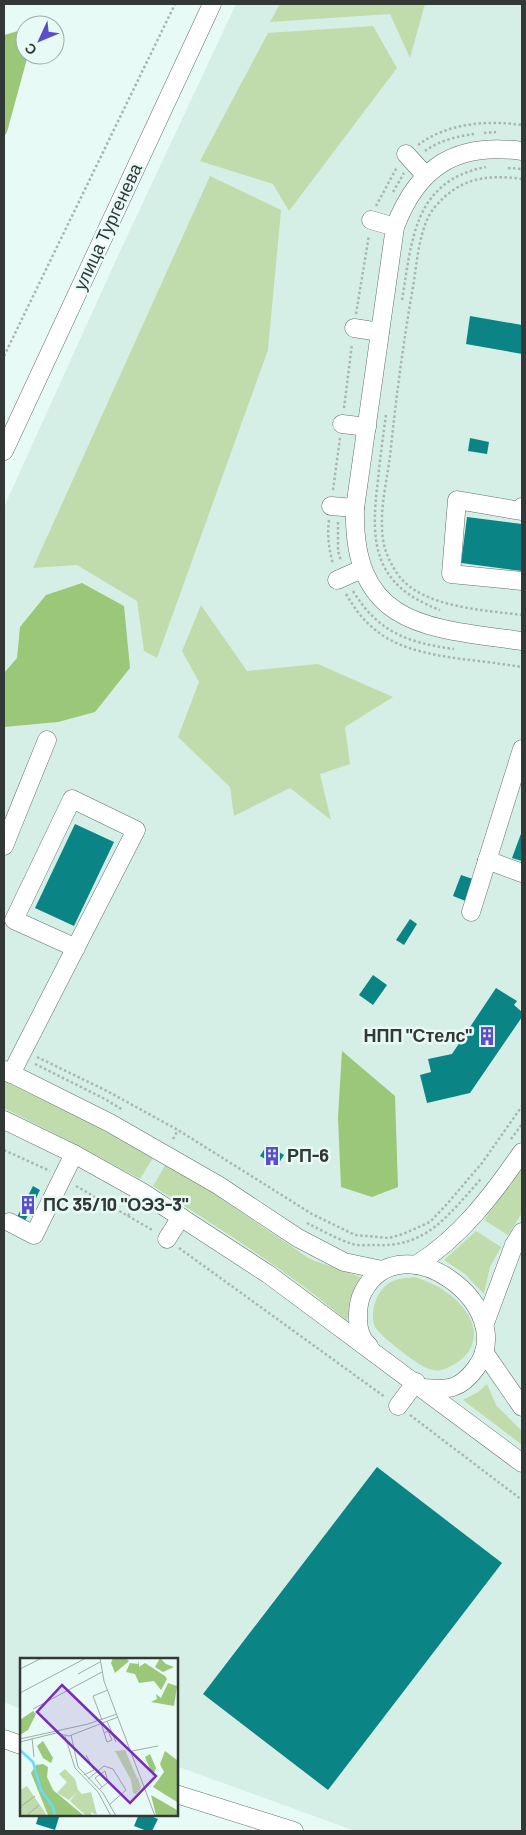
<svg xmlns="http://www.w3.org/2000/svg" width="526" height="1835" viewBox="0 0 526 1835" font-family="Barlow,sans-serif">
<style>
.built{fill:#d5efe7}
.green{fill:#c0dcac}
.forest{fill:#9bc778}
.building{fill:#0b8485}
.lines{fill:none;stroke-linecap:round;stroke-linejoin:round}
.minor-casing{stroke:#60706b;stroke-width:19}
.path{stroke:#a8b6b2;stroke-width:2.5;stroke-dasharray:2.5 2.5;stroke-linecap:butt}
.minor{stroke:#fff;stroke-width:18}
.labels{text-anchor:middle;stroke-width:5;stroke-linejoin:round;paint-order:stroke}
.street-label{font-size:18px;fill:#313836;stroke:#e8faf5}
.poi-label{font-size:18px;font-weight:bold;fill:#313836;stroke:#e8faf5;text-anchor:start}
.inset-river{fill:none;stroke:#65defe;stroke-width:2.5}
.inset-road{fill:none;stroke:#9faca9;stroke-width:1}
.view{fill:#7b2cbf;fill-opacity:0.15;stroke:#7b2cbf;stroke-width:2.5}
.inset-edge{fill:none;stroke:#313836;stroke-width:2.5}
</style>
<rect width="100%" height="100%" fill="#e8faf5"/>
<!-- built -->
<polygon class="built" points="236,4 522,4 522,1831 355,1831 176,1766 176,1659 21,1659 21,1709 4,1702 4,507 116,260"/>
<!-- green -->
<g class="green">
<polygon points="280,4 425,4 410,58 390,14 270,22"/>
<polygon points="373,26 397,68 289,211 273,184 200,161 268,33"/>
<polygon points="210,176 281,210 268,350 157,658 144,651 137,601 77,565 33,568"/>
<polygon points="201,605 247,671 318,664 393,697 345,727 350,764 320,774 331,820 290,788 234,816 230,787 178,737 199,682 182,651"/>
<polygon points="4,1081 90,1123 153,1158 140,1179 79,1146 4,1108"/>
<path d="M166,1164L213,1193L310,1259L360,1277L353,1293L347,1321C287,1270 220,1229 153,1186Z"/>
<polygon points="522,1169 522,1213 508,1235 484,1220"/>
<polygon points="476,1231 501,1247 490,1267 484,1294 465,1274 444,1260"/>
<path d="M415,1277C426,1281 437,1285 446,1292C478,1314 488,1350 447,1368C441,1371 435,1371 429,1369C420,1367 379,1335 375,1327C369,1311 377,1288 393,1281C400,1278 407,1278 415,1277Z"/>
<polygon points="487,1384 496,1405 522,1431 522,1445 463,1400 478,1392"/>
</g>
<!-- forest -->
<g class="forest">
<polygon points="25,29 25,55 28,55 7,132 4,137 4,35"/>
<polygon points="82,583 124,606 130,668 95,712 58,722 4,727 4,673 17,658 20,627 46,595"/>
<polygon points="342,1051 395,1096 398,1187 372,1197 341,1187 338,1117"/>
</g>
<!-- building -->
<g class="building">
<polygon points="470,316 522,325 522,354 466,344"/>
<polygon points="470,438 489,442 487,454 468,451"/>
<polygon points="467,517 522,524 522,571 461,563"/>
<polygon points="75,824 114,842 74,926 35,908"/>
<polygon points="522,831 522,861 512,858"/>
<polygon points="461,875 476,880 468,902 453,896"/>
<polygon points="410,919 417,924 404,945 396,940"/>
<polygon points="373,975 387,985 373,1005 359,995"/>
<polygon points="496,988 517,1001 514,1005 522,1012 522,1017 470,1093 427,1103 420,1075 431,1072 428,1059 452,1054"/>
<polygon points="267,1145 284,1155 277,1166 260,1156"/>
<polygon points="33,1186 40,1190 24,1223 16,1219"/>
<polygon points="377,1467 502,1563 328,1790 203,1694"/>
<polygon points="39,1814 60,1814 55,1830 36,1824"/>
<polygon points="139,1814 146,1814 158,1819 152,1831 147,1831 134,1826"/>
</g>
<g class="lines">
<!-- minor casing -->
<g class="minor-casing">
<g id="minor">
<path d="M522,151C457,142 418,166 395,227L355,508C352,628 429,628 522,641"/>
<polyline points="406,154 426,176"/>
<polyline points="371,220 395,227"/>
<polyline points="354,328 380,332"/>
<polyline points="342,424 367,427"/>
<polyline points="4,451 212,4"/>
<polyline points="331,506 355,508"/>
<polyline points="522,507 521,511 457,500 451,574 522,581"/>
<polyline points="337,580 362,569"/>
<polyline points="4,846 47,740"/>
<polyline points="487,860 522,873"/>
<polyline points="471,912 522,749"/>
<polyline points="4,1070 110,1123 218,1185 298,1238 344,1262 382,1270"/>
<polyline points="11,1074 136,830 72,799 14,920 76,948"/>
<polyline points="4,1120 74,1154 142,1192 268,1274 522,1463"/>
<polyline points="9,1222 34,1235 74,1154"/>
<polyline points="167,1239 181,1217"/>
<path d="M416,1265C461,1237 493,1194 522,1152"/>
<polyline points="485,1323 514,1245 522,1232"/>
<path d="M369,1346C366,1343 363,1340 362,1337C356,1326 357,1303 363,1292C401,1219 521,1307 476,1368C460,1390 448,1390 423,1388"/>
<polyline points="484,1352 522,1407"/>
<polyline points="398,1406 416,1382"/>
<polyline points="4,1739 21,1745"/>
<polyline points="176,1794 294,1831"/>
</g>
</g>
<!-- path -->
<g class="path">
<polyline points="484,133 496,132"/>
<path d="M418,145C447,123 487,120 522,125"/>
<path d="M425,151C438,141 458,136 474,134"/>
<polyline points="508,168 522,169"/>
<path d="M522,179C486,174 459,178 434,208C419,227 417,263 413,287C403,343 396,399 390,456C387,479 381,504 382,527C382,545 388,561 399,576C424,608 485,610 522,615"/>
<polyline points="393,192 404,173"/>
<polyline points="376,206 397,167"/>
<path d="M402,300C412,241 413,181 486,167"/>
<polyline points="356,314 369,235"/>
<polyline points="4,356 175,4"/>
<polyline points="344,408 352,344"/>
<path d="M386,415C383,436 380,458 378,480C370,543 373,585 440,610"/>
<polyline points="333,490 340,438"/>
<path d="M329,520C327,535 329,550 333,564"/>
<polyline points="338,522 338,551 341,561"/>
<path d="M353,591C378,632 408,643 454,649"/>
<path d="M346,594C374,643 408,651 461,659C481,661 502,664 522,667"/>
<polyline points="37,1057 107,1091 178,1130 312,1214 355,1235 389,1238 403,1234 430,1222 447,1204 482,1163 522,1106"/>
<polyline points="35,1064 103,1098 123,1110"/>
<polyline points="173,1139 178,1130"/>
<polyline points="511,1139 522,1124"/>
<polyline points="4,1150 50,1171"/>
<polyline points="76,1186 154,1231"/>
<polyline points="128,1216 132,1209"/>
<path d="M307,1223C321,1230 337,1239 352,1244C359,1246 368,1245 375,1245C427,1248 449,1214 481,1179"/>
<polyline points="179,1248 385,1397"/>
<polyline points="410,1415 522,1500"/>
</g>
<!-- minor -->
<use href="#minor" class="minor"/>
</g>
<!-- icons -->
<defs>
<g id="building-bare" transform="scale(1.5)"><path d="M-4-6H4V6H1V3H-1V6H-4ZM-2.5-4.3h1.7v1.8h-1.7ZM.8-4.3h1.7v1.8H.8ZM-2.5-1h1.7V.8h-1.7ZM.8-1h1.7V.8H.8Z" fill="#5a4fc7" stroke="#e8faf5" stroke-width="2.5" paint-order="stroke"/></g>
</defs>
<g fill-rule="evenodd">
<use href="#building-bare" x="487" y="1036"/>
<use href="#building-bare" x="272" y="1156"/>
<use href="#building-bare" x="28" y="1205"/>
</g>
<g class="labels">
<!-- street labels -->
<g class="street-label">
<text transform="translate(108 227) rotate(-65)" y="6">улица Тургенева</text>
</g>
<!-- poi labels -->
<g class="poi-label">
<text x="472" y="1042" text-anchor="end">НПП "Стелс"</text>
<text x="287" y="1162">РП-6</text>
<text x="43" y="1211">ПС 35/10 "ОЭЗ-3"</text>
</g>
</g>
<!-- overview -->
<g transform="translate(20 1658)">
<rect width="158" height="158" fill="#e8faf5"/>
<path d="M105,92L117,120L112,122L118,120L121,130L116,136L113,135L111,122L95,93ZM45,111L55,121L58,132L62,136L71,134L77,157L71,154V157H65L50,143L57,134L49,142L37,135L47,124L39,116ZM7,128L24,153L26,157L0,158V132Z" fill="#c0dcac"/>
<path d="M93,0H106L109,3L95,15L91,5ZM140,0L146,6L154,9L143,14L135,9ZM119,2V9L125,5L145,18L147,21L141,32L134,23L119,25L115,16L106,14L110,5L118,6ZM148,25L157,28L154,48L131,44L137,41L136,36L141,40ZM13,53L16,56L8,72L0,77V62ZM23,83L33,100L31,105L23,100L17,88ZM145,93L157,102V144L133,129L144,114L140,106ZM130,96L136,110L133,118L125,99ZM23,106L28,109L27,119L33,132L63,157H28L11,115L16,107ZM131,137L157,152V157H136Z" fill="#9bc778"/>
<path class="inset-river" d="M0,92L13,104L21,132L33,149L35,158"/>
<path class="inset-road" d="M80,0L84,23L135,158M0,11L22,0M58,16L80,4M0,35L66,0M13,51L82,14M82,62L73,38L88,32M87,63L96,84M81,65L87,84L92,82L88,73L84,75M51,77L58,109L83,135L96,158M45,78L55,110L78,134L91,158M12,80L14,99M0,81L68,66L97,56M0,84L36,75L49,78L98,59M112,93L138,88M64,117L74,112L66,97M68,121L84,108L93,111L106,132L89,147M80,131L88,124L85,113L75,120L82,129M0,149L15,138M6,158L19,147"/>
<path class="view" d="M42,27L136,118L110,145L17,54Z"/>
<rect width="158" height="158" class="inset-edge"/>
</g>
<!-- border -->
<rect width="526" height="1835" fill="none" stroke="#313836" stroke-width="10"/>
<!-- north arrow -->
<g transform="translate(40 40) rotate(226)"><circle r="24" fill="#e8faf5" stroke="#9faca9"/>
<path d="M0-4L9 19L0 12L-9 19Z" fill="#5a4fc7"/>
<text y="-8" font-size="14" font-weight="bold" text-anchor="middle" fill="#313836">С</text>
</g>
</svg>
